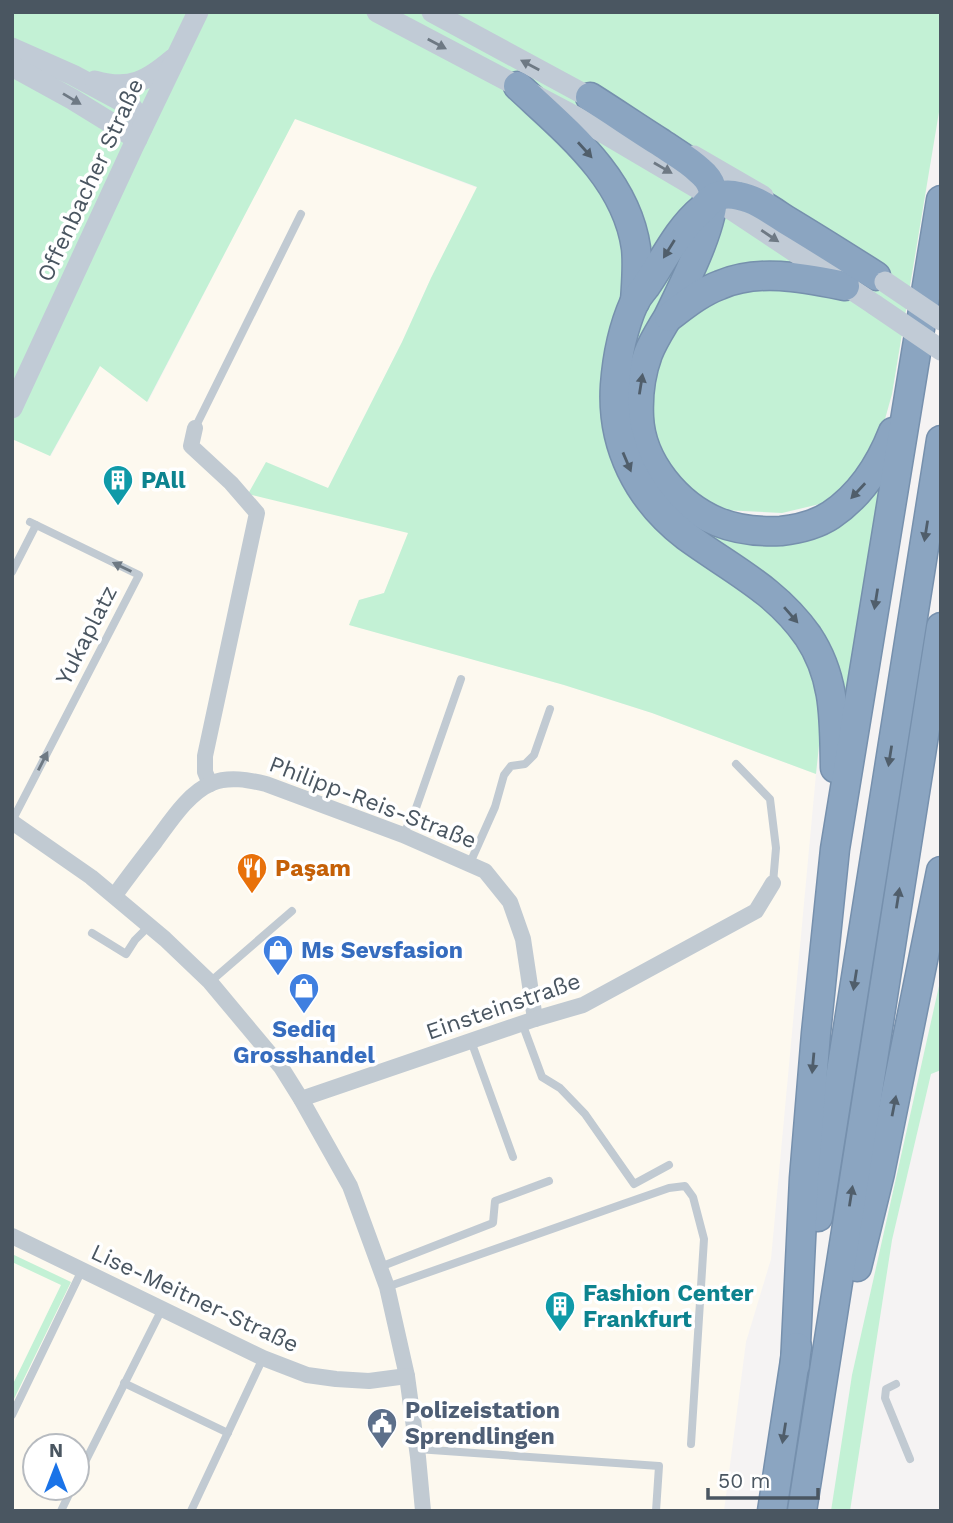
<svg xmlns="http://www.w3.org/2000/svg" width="953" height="1523" viewBox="0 0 953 1523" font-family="'Work Sans',sans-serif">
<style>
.commercial{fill:#fdf9ef;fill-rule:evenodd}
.green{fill:#c3f1d5}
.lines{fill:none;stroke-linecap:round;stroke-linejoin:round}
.highway-casing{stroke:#7690ad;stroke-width:31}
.lane{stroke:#c1cad2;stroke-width:8}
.street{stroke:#c1cad2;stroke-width:16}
.secondary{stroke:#c1cbd6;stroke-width:21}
.highway{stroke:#8ba5c1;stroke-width:28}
.secondary-bridge{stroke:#c1cbd6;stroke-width:21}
.oneway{fill:#6e7984}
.oneway2{fill:#505e6b}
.oneway3{fill:#6e7983}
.labels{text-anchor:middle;stroke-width:7;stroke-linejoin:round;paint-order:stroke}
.street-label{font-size:23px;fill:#4a5661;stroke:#fff}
.culture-label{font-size:23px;font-weight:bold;fill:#0d838f;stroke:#fff;text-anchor:start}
.food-label{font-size:23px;font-weight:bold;fill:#c56008;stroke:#fff;text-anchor:start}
.shop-label{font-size:23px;font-weight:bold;fill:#366cbe;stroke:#fff;text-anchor:start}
.service-label{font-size:23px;font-weight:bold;fill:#4e5e75;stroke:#fff;text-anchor:start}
</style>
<rect width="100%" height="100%" fill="#f5f3f3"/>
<!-- commercial -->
<path class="commercial" d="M295,118L477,188L431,278L402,342L328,488L266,462L409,533L384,593L359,600L350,625L564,685L652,713L816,774L771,1259L746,1342L724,1511H12V439L51,456L100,366L148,402ZM35,1446H77V1488H35Z"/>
<!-- green -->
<g class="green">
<polygon points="12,12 941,12 941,100 892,394 880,437 861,473 824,503 782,513 722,510 767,537 885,469 848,699 845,698 782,621 808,660 824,698 816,774 652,713 564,685 349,625 359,600 384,593 408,533 248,494 266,462 328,488 402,342 431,278 477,187 295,119 147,402 100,366 50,456 12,439"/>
<polygon points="941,977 941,1070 931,1074 892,1240 850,1511 831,1511 852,1375"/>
<polygon points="12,1254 71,1282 12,1403 12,1386 61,1285 12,1262"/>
</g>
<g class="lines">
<!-- highway casing -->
<g class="highway-casing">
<g id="highway">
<path d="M518,86C566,131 626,178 636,248C638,266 636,284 635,302"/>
<path d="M590,97C614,112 637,128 661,143C674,152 689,160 700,171C705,175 710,181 712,188C720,215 681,290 668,317C661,329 653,341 648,354C641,373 638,397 639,417C641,462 677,505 718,522C738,530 760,532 781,531C798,529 816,525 831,515C861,495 880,465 893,432"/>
<path d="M669,317C685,305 701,292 720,285C759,268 805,278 845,286"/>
<path d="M835,768C834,720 836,678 808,636C775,589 731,569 686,536C638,499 611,446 615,385C617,358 623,328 634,303C637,297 642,291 646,286C664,260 677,230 702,209C705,206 709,201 713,198C721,194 731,194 739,196C756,199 772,211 786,220C816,238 846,257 876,276"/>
<polyline points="818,1217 941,440"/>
<polyline points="857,1267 880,1173 941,871"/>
<polyline points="795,1365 804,1178 816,1033 835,849 941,200"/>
<polyline points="772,1511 797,1347"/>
<polyline points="802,1511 941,627"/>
</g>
</g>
<!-- lane -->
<g class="lane">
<polyline points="195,428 301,214"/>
<polyline points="12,572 36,525"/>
<polyline points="736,764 770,799 776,848 773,883"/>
<polyline points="12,821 139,575 30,522"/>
<polyline points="403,835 415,811 461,679"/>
<polyline points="470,863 495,807 504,775 511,766 525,764 534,755 550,709"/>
<polyline points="92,933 126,954 135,940 150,925"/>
<polyline points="210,982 292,911"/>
<polyline points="522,1023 542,1077 560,1088 585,1114 634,1184 669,1165"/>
<polyline points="471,1041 513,1157"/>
<polyline points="380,1267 493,1223 495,1201 549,1181"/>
<polyline points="387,1287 623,1204 669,1188 685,1186 693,1197 704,1239 691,1444"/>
<polyline points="124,1383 228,1433"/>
<polyline points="896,1384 886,1389 885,1398 910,1459"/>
<polyline points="12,1415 82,1270"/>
<polyline points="417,1449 659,1466 656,1511"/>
<polyline points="77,1478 162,1309"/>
<polyline points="61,1511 72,1488"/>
<polyline points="191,1511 263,1358"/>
</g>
<!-- street -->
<g class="street">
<polyline points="195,428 191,446 231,483 257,513 205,756 205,772 210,784"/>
<polyline points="12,822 91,877 165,939 210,982 281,1067 301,1099 350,1186 387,1287 407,1376 418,1457 423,1511"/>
<path d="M115,895C128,877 141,860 155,842C170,822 188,793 212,783C229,776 249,780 266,784L403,835L485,871L510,902L523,939L535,1019"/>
<polyline points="301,1099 535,1019 583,1005 756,911 773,883"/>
<polyline points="12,1236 263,1358 307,1375 336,1379 369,1381 407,1376"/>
</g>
<!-- secondary -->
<g class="secondary">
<polyline points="377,12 580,119 714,198 875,305"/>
<polyline points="432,12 602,104"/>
<polyline points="12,48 73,75 125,103 133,109 138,116 142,128"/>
<polyline points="12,66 72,99 137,139"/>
<path d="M95,81C130,91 147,81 173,59"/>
<polyline points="694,156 763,196"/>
<polyline points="12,408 133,147 198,12"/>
</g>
<!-- highway -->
<use href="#highway" class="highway"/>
<!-- secondary-bridge -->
<g class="secondary-bridge">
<polyline points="885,282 941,320"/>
<polyline points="875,305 941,350"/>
</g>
</g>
<!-- one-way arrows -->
<defs><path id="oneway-solid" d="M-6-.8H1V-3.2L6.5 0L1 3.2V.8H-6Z" transform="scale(1.75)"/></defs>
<g class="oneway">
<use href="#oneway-solid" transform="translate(437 44) rotate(28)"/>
<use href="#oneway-solid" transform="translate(530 65) rotate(-152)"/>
<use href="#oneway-solid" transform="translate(72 99) rotate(31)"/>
<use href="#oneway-solid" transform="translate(663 168) rotate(30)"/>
<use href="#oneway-solid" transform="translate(770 236) rotate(34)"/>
</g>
<g class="oneway2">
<use href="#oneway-solid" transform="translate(585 150) rotate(48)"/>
<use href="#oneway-solid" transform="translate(669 249) rotate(122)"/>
<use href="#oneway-solid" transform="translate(641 384) rotate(-81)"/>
<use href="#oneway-solid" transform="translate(627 462) rotate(67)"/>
<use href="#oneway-solid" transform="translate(858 491) rotate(133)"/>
<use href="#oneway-solid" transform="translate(926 531) rotate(99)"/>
<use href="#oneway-solid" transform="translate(876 599) rotate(99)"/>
<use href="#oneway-solid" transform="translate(791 615) rotate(49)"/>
<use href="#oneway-solid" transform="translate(890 756) rotate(99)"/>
<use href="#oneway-solid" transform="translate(898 898) rotate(-81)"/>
<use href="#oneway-solid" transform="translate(855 980) rotate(99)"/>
<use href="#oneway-solid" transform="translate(813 1063) rotate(95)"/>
<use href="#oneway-solid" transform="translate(894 1106) rotate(-79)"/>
<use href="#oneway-solid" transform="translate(851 1196) rotate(-81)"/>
<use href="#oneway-solid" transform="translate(784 1433) rotate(99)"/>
</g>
<g class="oneway3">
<use href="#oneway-solid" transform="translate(122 567) rotate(-154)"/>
<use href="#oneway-solid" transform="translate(43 761) rotate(-63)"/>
</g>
<!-- icons -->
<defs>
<g id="building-pin" transform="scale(1.575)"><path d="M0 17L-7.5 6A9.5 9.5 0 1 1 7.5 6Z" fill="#0f9aa8" stroke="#fff"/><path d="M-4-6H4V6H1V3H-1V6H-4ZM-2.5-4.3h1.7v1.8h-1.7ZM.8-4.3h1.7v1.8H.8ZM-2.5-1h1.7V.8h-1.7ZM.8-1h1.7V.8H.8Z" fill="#fff"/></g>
<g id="restaurant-pin" transform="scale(1.575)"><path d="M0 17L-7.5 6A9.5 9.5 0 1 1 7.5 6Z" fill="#e8710a" stroke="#fff"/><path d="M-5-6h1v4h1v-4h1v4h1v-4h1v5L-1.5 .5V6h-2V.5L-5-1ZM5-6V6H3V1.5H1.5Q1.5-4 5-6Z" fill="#fff"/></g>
<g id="shop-pin" transform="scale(1.575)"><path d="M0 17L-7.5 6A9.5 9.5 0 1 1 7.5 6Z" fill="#3f7fe0" stroke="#fff"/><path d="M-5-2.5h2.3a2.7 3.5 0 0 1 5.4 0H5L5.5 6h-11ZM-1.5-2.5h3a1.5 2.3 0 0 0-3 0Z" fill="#fff"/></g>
<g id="civic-pin" transform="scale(1.575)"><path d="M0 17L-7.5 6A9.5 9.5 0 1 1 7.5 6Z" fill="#5c6f8a" stroke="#fff"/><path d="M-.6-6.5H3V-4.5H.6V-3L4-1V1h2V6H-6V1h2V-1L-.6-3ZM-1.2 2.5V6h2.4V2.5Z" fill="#fff"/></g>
</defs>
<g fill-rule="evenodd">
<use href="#building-pin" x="118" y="480"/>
<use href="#restaurant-pin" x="252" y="868"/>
<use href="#shop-pin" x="278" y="950"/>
<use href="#shop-pin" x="304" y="988"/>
<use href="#building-pin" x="560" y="1306"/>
<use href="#civic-pin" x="382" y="1423"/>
</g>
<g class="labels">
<!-- street labels -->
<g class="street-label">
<text transform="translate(90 180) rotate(-65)" y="8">Offenbacher Straße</text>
<text transform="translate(86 635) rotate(-63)" y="8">Yukaplatz</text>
<text transform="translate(373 802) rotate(21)" y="8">Philipp-Reis-Straße</text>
<text transform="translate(503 1006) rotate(-19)" y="8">Einsteinstraße</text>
<text transform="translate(195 1298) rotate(25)" y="8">Lise-Meitner-Straße</text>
</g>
<!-- culture labels -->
<g class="culture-label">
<text x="141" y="488">PAll</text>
<text x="583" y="1301">Fashion Center<tspan x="583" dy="26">Frankfurt</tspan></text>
</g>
<!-- food labels -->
<g class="food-label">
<text x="275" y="876">Paşam</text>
</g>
<!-- shop labels -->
<g class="shop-label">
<text x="301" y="958">Ms Sevsfasion</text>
<text x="304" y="1037" text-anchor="middle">Sediq<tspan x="304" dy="26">Grosshandel</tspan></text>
</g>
<!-- service labels -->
<g class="service-label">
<text x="405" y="1418">Polizeistation<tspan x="405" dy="26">Sprendlingen</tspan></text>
</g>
</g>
<!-- border -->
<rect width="953" height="1523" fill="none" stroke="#4a5661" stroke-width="28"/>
<!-- north arrow -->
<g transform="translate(56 1467)"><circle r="33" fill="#ffffff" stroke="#b7bbc0" stroke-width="2"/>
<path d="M0-5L12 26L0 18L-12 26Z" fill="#1a73e8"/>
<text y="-10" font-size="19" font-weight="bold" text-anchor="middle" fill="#4a5661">N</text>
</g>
<!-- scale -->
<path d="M708 1488v10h110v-10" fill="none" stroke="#4a5661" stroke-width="3.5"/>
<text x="718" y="1488" font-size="21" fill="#4a5661" stroke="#ffffff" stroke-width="5" paint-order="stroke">50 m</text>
</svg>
